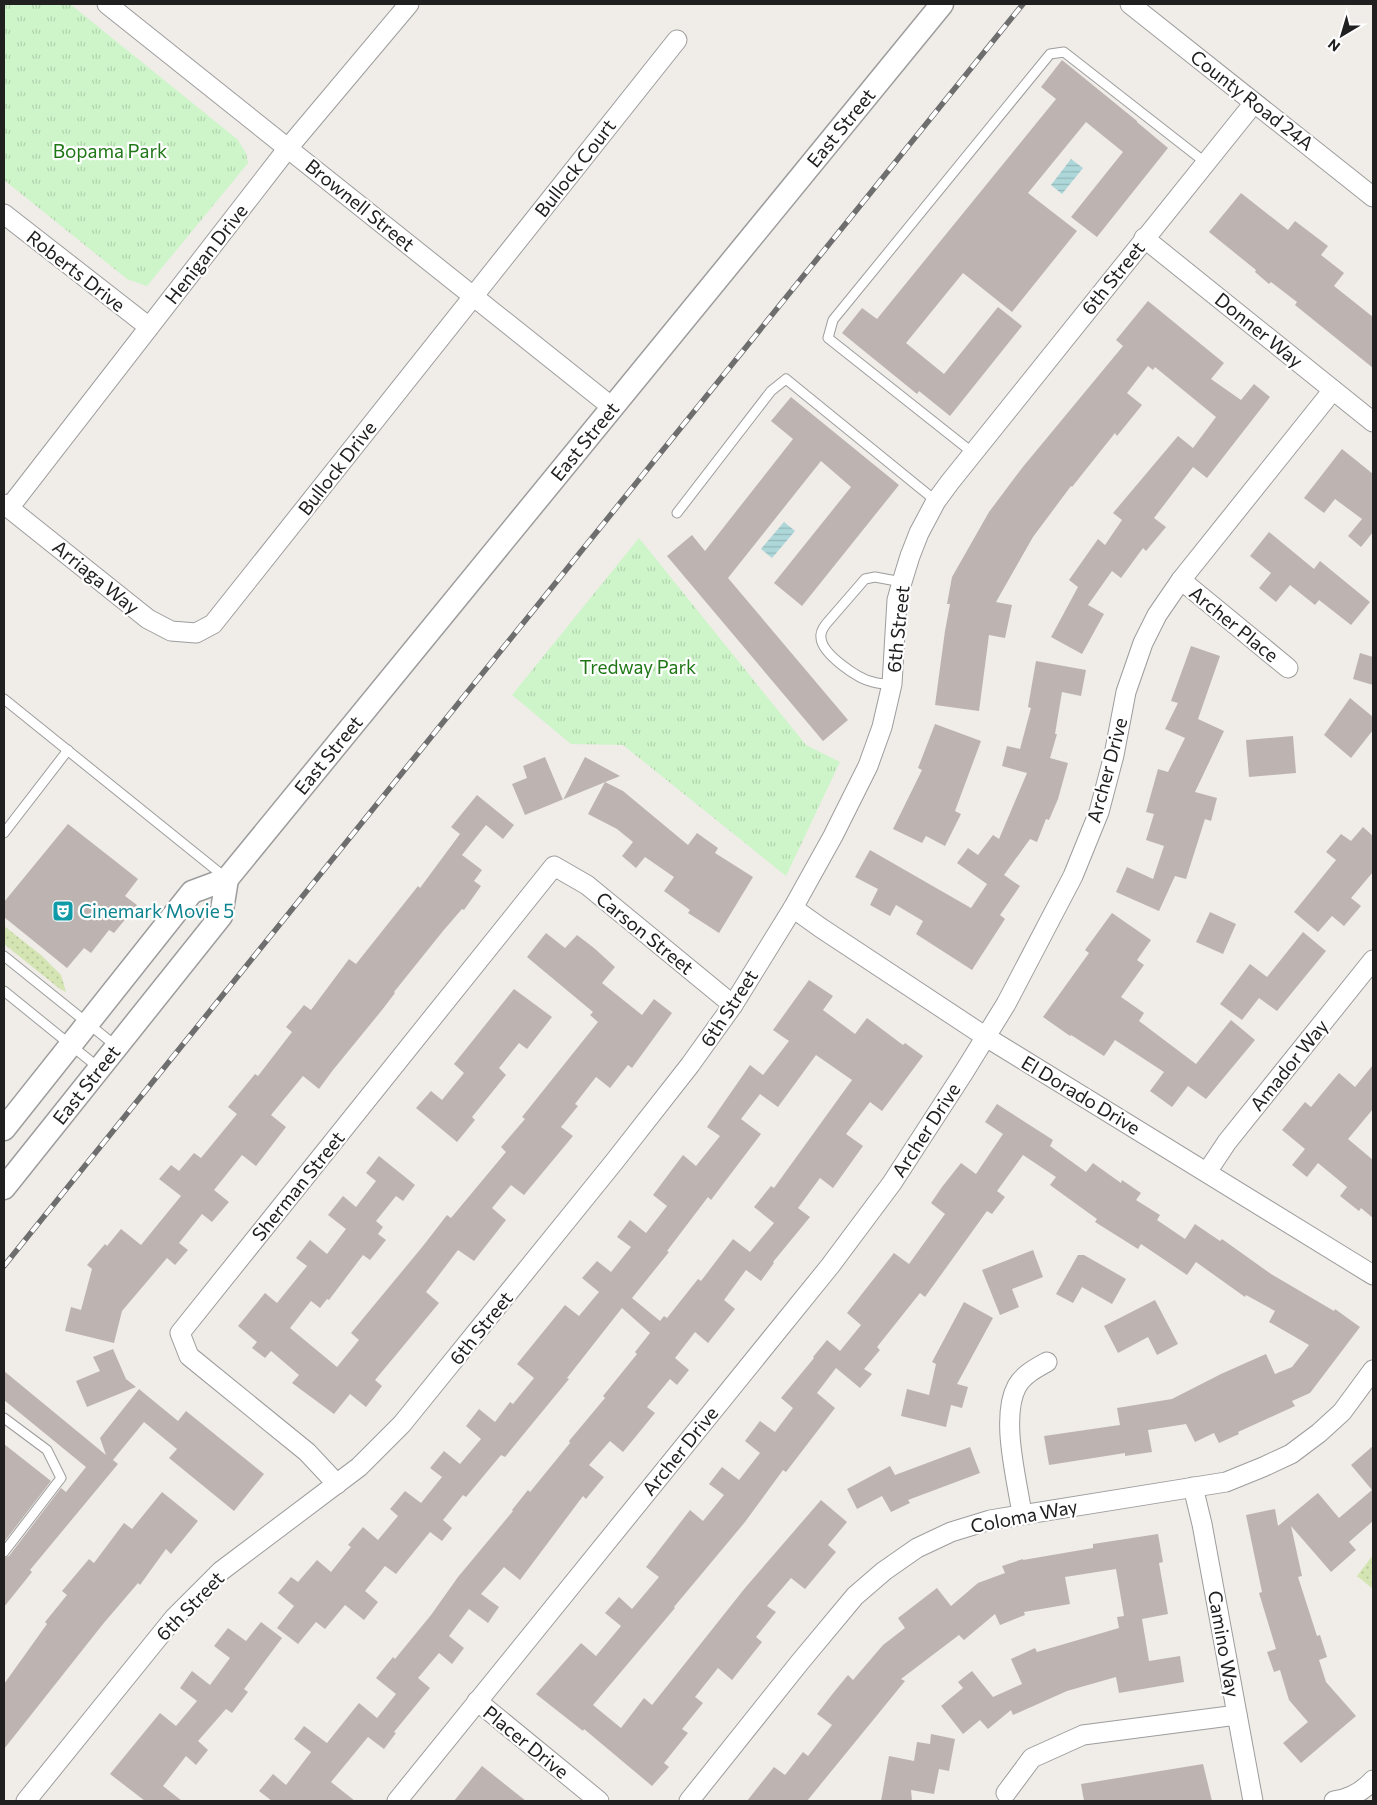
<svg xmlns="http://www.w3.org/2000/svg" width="1377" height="1805" viewBox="0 0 1377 1805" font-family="Commissioner,sans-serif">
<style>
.grass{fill:url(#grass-dots)}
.park{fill:url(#park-tufts)}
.water{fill:url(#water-rules)}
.building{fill:#bdb4b1;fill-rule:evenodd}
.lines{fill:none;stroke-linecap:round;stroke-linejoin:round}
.service-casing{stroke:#9d9d9d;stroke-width:11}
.minor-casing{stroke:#9d9d9d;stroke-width:21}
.tertiary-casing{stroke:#9d9d9d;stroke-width:25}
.service{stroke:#fff;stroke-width:9}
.minor{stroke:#fff;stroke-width:19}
.tertiary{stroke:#fff;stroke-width:22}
.rail-casing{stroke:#6e6e6e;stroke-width:5.5}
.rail{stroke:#fff;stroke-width:4;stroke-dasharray:11;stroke-linecap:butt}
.labels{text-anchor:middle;stroke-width:4.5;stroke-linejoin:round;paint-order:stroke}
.street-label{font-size:19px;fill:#202020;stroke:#fff}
.park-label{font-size:19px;fill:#1f7716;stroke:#fff}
.culture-label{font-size:19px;fill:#0d838f;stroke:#fff;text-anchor:start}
</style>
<defs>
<pattern id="grass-dots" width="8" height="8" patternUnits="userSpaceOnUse" patternTransform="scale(1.25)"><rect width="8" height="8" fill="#d4e5b3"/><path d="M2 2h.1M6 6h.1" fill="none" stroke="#b6c49a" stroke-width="1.8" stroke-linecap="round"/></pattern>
<pattern id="park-tufts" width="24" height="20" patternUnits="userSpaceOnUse" patternTransform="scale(1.25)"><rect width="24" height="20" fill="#cef5ca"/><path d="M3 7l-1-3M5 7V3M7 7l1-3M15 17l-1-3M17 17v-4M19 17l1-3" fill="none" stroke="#b1d2ad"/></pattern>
<pattern id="water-rules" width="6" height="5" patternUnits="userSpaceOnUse" patternTransform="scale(1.25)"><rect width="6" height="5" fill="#add7d9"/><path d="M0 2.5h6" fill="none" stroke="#95b8ba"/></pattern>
</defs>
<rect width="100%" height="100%" fill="#f0ece8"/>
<!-- grass -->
<g class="grass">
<polygon points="4,926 41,955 61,975 66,992 60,989 4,944"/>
<polygon points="1373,1555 1373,1589 1357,1576"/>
</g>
<!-- park -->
<g class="park">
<polygon points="4,4 70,4 237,139 246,153 248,163 147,286 127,279 4,180"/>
<polygon points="639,538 806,745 840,762 786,876 623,745 571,744 512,695"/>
</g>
<!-- water -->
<g class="water">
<polygon points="1071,159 1083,168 1062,194 1051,185"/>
<polygon points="784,522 795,531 772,558 761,549"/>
</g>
<!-- building -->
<g class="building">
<polygon points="1062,60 1137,121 1137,122 1168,148 1097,237 1071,217 1123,152 1086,122 1028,193 1077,231 1012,312 963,273 906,343 944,374 998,307 1022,326 950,416 919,391 917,394 842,333 862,308 877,319 1056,99 1041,87"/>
<polygon points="1241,193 1288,230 1295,221 1328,246 1321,255 1344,273 1334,286 1373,317 1373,368 1295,305 1297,302 1271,282 1269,284 1255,272 1256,270 1209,232"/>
<polygon points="1148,301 1224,363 1211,379 1241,400 1254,384 1270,397 1207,478 1193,467 1154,518 1166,527 1146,551 1143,548 1121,578 1112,571 1088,605 1104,614 1082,654 1051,637 1078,587 1069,580 1098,539 1105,545 1122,520 1113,513 1178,436 1193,448 1216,417 1155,367 1153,370 1148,366 1127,393 1142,405 1117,436 1115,433 1072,487 1071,486 1033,537 996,602 1012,605 1005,638 989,635 979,711 935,705 945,631 950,604 947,604 952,577 989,512 1022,468 1123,346 1116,340"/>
<polygon points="791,397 899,485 802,606 774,583 851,487 821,461 728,578 848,720 823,741 667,556 692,535 705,551 793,439 771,421"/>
<polygon points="1342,449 1373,474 1373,532 1361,547 1348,536 1362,519 1335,499 1324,513 1304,498"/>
<polygon points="1269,532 1314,569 1320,561 1370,602 1351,625 1319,600 1315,605 1290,585 1276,602 1259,588 1271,573 1250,556"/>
<polygon points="1191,646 1220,656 1198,719 1224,731 1195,792 1217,798 1211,821 1205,819 1186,879 1175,876 1159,911 1116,892 1127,867 1153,879 1164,846 1146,840 1154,814 1146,812 1158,769 1168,772 1185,738 1165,729 1178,703 1171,701"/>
<polygon points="1360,653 1373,657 1373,685 1353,679"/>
<polygon points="1036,661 1086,670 1081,696 1062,692 1055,734 1057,734 1050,758 1068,763 1058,799 1049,820 1046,819 1037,842 1030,839 1004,875 1020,886 1000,915 1005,919 972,970 916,934 923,921 896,905 890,916 870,905 878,889 855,877 870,850 971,908 987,884 957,863 968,848 978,855 993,835 999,839 1027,773 1002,766 1007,746 1020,749 1031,708 1028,707"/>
<polygon points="1350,698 1373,717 1373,730 1351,758 1324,735"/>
<polygon points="935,724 981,741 955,811 961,814 945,846 926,836 922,843 893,829 922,770 918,768"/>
<polygon points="1293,736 1296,773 1249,777 1246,740"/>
<polygon points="545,757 563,800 585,757 620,776 525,815 512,784 527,778 523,766"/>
<polygon points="605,782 623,791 688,845 697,833 718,848 715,853 753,877 719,933 688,913 690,910 664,891 674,877 645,857 636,868 622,856 633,842 617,829 588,814"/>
<polygon points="477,795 514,825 503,839 486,825 462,855 482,870 474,881 481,886 464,910 462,909 443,931 394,992 395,993 382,1010 333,1070 319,1089 303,1076 271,1115 286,1127 256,1166 242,1155 214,1190 229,1202 212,1222 202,1214 179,1243 188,1250 175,1265 167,1258 122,1311 114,1343 65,1331 71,1307 81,1310 92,1269 87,1265 105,1244 107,1246 121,1229 141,1245 181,1196 159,1179 171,1165 179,1171 194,1153 201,1158 237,1114 228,1107 255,1074 258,1076 292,1032 286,1027 304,1005 311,1010 349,959 356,964 418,886 420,888 460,834 451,827"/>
<polygon points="68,824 138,879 125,896 137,905 114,933 109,930 91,953 84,948 67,968 4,917 4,902"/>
<polygon points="1363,827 1373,836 1373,872 1351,898 1361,906 1344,926 1332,916 1318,932 1294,912 1336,860 1326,852 1341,834 1351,841"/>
<polygon points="1210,912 1236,924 1223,954 1196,942"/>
<polygon points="1112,913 1151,940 1137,960 1144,965 1121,997 1144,1013 1139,1021 1196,1064 1231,1020 1255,1040 1206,1099 1188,1086 1172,1107 1150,1091 1164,1072 1115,1040 1104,1056 1071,1035 1070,1036 1043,1017 1089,953 1085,950"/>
<polygon points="1303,932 1326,951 1277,1011 1259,998 1242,1020 1220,1004 1250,964 1267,977"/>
<polygon points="546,933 565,948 577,935 594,948 615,967 602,983 642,1015 654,999 672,1013 632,1068 628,1065 610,1088 596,1077 575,1104 578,1106 561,1127 573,1136 524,1195 511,1185 492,1208 506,1220 474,1261 458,1250 426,1292 439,1303 375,1380 382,1386 366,1407 350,1394 334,1414 292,1383 299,1375 271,1351 265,1358 252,1348 257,1342 238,1326 265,1293 277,1303 307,1266 296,1258 310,1240 327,1254 346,1229 328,1215 343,1196 356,1207 376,1181 366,1173 379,1156 415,1185 403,1201 396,1196 376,1221 383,1227 378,1234 386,1240 370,1260 363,1255 329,1300 327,1299 320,1308 311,1301 290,1328 337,1367 359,1340 351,1333 423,1246 447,1215 451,1218 506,1152 501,1147 525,1119 522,1117 598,1022 590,1015 593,1012 527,957"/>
<path d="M809,980L833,996L823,1010L855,1034L867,1018L903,1045L905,1043L923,1056L882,1111L870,1102L846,1134L863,1146L833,1188L820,1178L798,1208L810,1217L773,1262L774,1263L761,1281L746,1270L724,1300L735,1309L708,1343L695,1332L675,1358L689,1370L677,1385L670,1379L647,1407L655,1413L637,1435L623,1452L610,1441L589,1465L604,1477L586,1499L583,1496L520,1580L504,1567L481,1594L499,1607L488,1623L469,1609L449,1636L464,1648L452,1664L439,1653L418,1678L430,1688L394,1732L396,1733L384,1749L368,1737L331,1782L355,1801H272L259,1791L273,1774L286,1785L311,1752L294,1739L304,1726L327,1743L359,1703L377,1718L396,1694L376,1678L393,1657L395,1659L431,1615L458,1577L513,1511L512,1510L528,1490L530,1492L570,1443L569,1441L605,1398L603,1396L637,1354L635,1352L650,1333L622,1308L567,1378L569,1379L505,1457L501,1455L466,1497L463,1495L443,1520L452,1528L442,1541L430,1532L396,1574L385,1566L365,1591L378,1602L364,1620L345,1605L325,1629L316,1622L298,1644L277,1628L294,1606L278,1593L291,1577L298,1582L317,1560L331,1572L351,1547L348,1545L363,1527L378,1540L398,1516L390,1509L405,1491L421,1503L442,1477L430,1468L444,1451L460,1464L481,1439L466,1426L479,1409L495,1422L510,1402L513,1404L534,1378L517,1364L565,1305L579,1316L599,1292L582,1278L597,1261L611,1272L631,1247L617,1237L630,1220L646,1233L667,1206L653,1195L683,1155L696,1166L720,1136L707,1127L750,1065L763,1075L789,1041L773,1030ZM816,1055L852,1080L774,1188L771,1186L754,1207L774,1223L750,1252L733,1239L701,1281L698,1279L667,1318L664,1316L660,1321L632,1298L669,1252L667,1251L708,1197L711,1200L761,1134L741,1119L760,1094L778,1107Z"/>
<polygon points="514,989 552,1017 527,1049 519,1043 499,1068 506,1075 472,1117 475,1120 457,1142 416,1108 431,1091 442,1100 464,1073 454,1064"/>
<polygon points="1373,1065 1373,1109 1348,1139 1373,1160 1373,1218 1361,1208 1359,1211 1340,1196 1347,1187 1318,1163 1307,1177 1292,1165 1305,1149 1282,1130 1305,1102 1311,1107 1339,1073 1355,1087"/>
<polygon points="997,1104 1053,1140 1050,1146 1086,1172 1093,1163 1121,1183 1122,1180 1141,1193 1136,1200 1160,1215 1157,1220 1185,1239 1195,1224 1220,1241 1222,1239 1271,1274 1334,1311 1335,1309 1360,1327 1310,1393 1292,1401 1295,1406 1238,1432 1239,1434 1219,1443 1214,1433 1195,1442 1186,1424 1148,1430 1152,1452 1125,1456 1125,1453 1049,1465 1044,1436 1120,1425 1117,1408 1172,1399 1221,1374 1266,1354 1275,1374 1292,1367 1309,1345 1269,1322 1275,1311 1246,1295 1245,1297 1196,1262 1187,1275 1141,1244 1138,1249 1095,1222 1097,1219 1050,1185 1056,1177 1023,1155 997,1191 1005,1197 992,1214 987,1211 925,1297 920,1293 877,1347 880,1350 864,1369 872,1374 860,1388 836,1368 817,1393 835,1408 786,1472 783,1470 745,1522 674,1607 675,1608 593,1705 621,1728 644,1698 652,1705 745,1588 821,1500 847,1522 828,1545 836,1552 805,1589 791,1578 767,1606 776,1612 756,1637 762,1642 732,1680 718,1668 695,1697 703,1703 682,1729 688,1733 664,1763 669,1767 652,1786 584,1729 583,1731 536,1694 581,1643 596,1656 621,1626 605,1613 619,1597 632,1609 659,1577 646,1567 690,1510 703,1521 724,1495 709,1484 722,1467 739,1480 760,1453 745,1441 760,1421 775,1432 793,1408 781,1398 814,1358 813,1357 827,1340 840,1351 861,1325 847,1313 894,1253 909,1264 945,1214 931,1203 942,1187 961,1163 976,1174 1003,1134 985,1122"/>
<polygon points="1033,1250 1043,1277 1012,1289 1019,1307 1000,1315 982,1270"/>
<polygon points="1078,1255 1084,1255 1126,1279 1112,1304 1082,1287 1073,1303 1056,1294"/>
<polygon points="1155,1300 1178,1344 1157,1355 1148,1337 1118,1353 1104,1326"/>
<polygon points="964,1302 993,1318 957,1384 968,1387 962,1408 951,1405 946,1427 901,1416 907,1389 929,1395 936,1364 932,1362"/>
<polygon points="113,1349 126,1379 136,1387 87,1407 76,1381 100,1371 93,1357"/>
<polygon points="4,1371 106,1455 100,1438 139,1389 178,1421 186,1411 264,1474 234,1511 169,1458 177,1449 144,1422 113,1460 118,1464 30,1570 32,1572 4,1607 4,1558 9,1556 61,1488 66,1492 86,1467 4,1400"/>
<polygon points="4,1444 51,1481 4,1542"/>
<polygon points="1373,1446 1373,1521 1349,1542 1356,1550 1331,1572 1291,1526 1302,1576 1298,1577 1317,1636 1320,1635 1327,1657 1319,1660 1326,1682 1356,1716 1301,1763 1283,1743 1308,1722 1289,1700 1280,1670 1274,1672 1267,1652 1276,1649 1259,1593 1262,1592 1246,1515 1275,1509 1278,1526 1318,1493 1339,1518 1372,1490 1351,1465"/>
<polygon points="970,1447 980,1473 908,1500 910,1503 891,1512 882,1496 857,1509 847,1489 890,1466 895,1475"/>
<polygon points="162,1492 198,1521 171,1554 166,1549 140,1585 138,1583 103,1624 4,1749 4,1684 47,1624 45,1622 67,1595 62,1591 89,1559 94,1563 124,1523 132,1529"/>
<polygon points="1158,1534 1163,1562 1159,1563 1168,1614 1142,1619 1149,1661 1180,1656 1184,1682 1119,1693 1116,1677 1067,1691 1013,1715 1011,1710 988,1729 980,1720 963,1734 941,1706 963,1688 958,1682 972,1671 993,1697 1022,1684 1011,1659 1035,1648 1037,1652 1119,1628 1117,1617 1124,1616 1116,1569 1065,1577 1070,1604 1024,1612 1025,1615 1000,1625 995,1614 964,1640 959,1635 901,1679 905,1681 807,1801 747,1801 774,1767 785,1775 803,1752 808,1756 832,1725 817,1714 834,1692 848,1675 853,1680 883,1645 905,1628 898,1618 937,1588 951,1606 978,1583 1005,1573 1002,1566 1023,1559 1023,1560 1093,1548 1093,1544"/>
<polygon points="261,1622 282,1638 244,1689 248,1692 232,1713 226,1709 198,1741 208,1750 196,1765 186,1756 163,1786 182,1801 145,1801 110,1774 160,1713 176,1726 197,1701 180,1688 192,1671 210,1685 230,1658 214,1646 228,1628 246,1641"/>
<polygon points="931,1734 955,1739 949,1771 939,1769 934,1794 911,1790 912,1801 881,1801 889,1756 914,1761 917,1742 930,1744"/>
<polygon points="1203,1764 1212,1801 1084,1801 1081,1784"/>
<polygon points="482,1766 526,1801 454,1801"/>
</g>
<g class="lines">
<!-- service casing -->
<g class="service-casing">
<g id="service">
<polyline points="973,453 828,338 833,320 1050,54 1064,52 1206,163"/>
<polyline points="677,513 771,391 786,379 936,501"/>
<path d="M892,684C886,684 879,684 873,682C858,679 822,654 821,638C820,633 823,628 826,624L865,579L875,577L902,582"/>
<polyline points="4,699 226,878"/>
<polyline points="4,833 68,750"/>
<polyline points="4,956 116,1046"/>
<polyline points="4,991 99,1068"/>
<polyline points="4,1418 47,1450 61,1478 4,1552"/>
</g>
</g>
<!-- minor casing -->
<g class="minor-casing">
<g id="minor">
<polyline points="107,4 612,407"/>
<polyline points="1130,4 1373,197"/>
<polyline points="4,214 149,327"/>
<polyline points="1144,238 1373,422"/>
<polyline points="4,504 148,619 171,631 196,633 213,624 677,40"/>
<polyline points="9,508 288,148 409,4"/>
<polyline points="1181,580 1288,668"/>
<polyline points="793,908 821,928 986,1037 1373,1275"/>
<polyline points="1207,1172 1227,1142 1373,960"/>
<polyline points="337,1484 307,1452 189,1356 180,1333 554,866 587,885 733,1005"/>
<polyline points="1193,1487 1202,1524 1253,1801"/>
<path d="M1022,1514C1017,1480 1000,1417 1017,1386C1023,1375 1036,1368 1047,1362"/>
<polyline points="477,1701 599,1801"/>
<polyline points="1006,1793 1032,1758 1083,1735 1237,1715"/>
<polyline points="26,1801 174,1618 221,1571 359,1467 402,1424 614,1162 690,1065 733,1005 793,908 833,836 868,766 882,727 892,684 897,600 902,582 910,556 919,533 936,501 950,482 1254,103"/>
<polyline points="397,1801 830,1266 892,1183 964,1072 1006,1004 1073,876 1099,812 1114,755 1126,692 1143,643 1157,615 1181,580 1333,390"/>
<polyline points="689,1801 800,1662 855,1596 884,1571 917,1548 951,1532 990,1520 1226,1482 1263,1467 1291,1454 1319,1433 1342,1412 1373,1370"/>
<path d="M1334,1801C1349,1799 1363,1791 1373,1780"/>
</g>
</g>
<!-- tertiary casing -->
<g class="tertiary-casing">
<g id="tertiary">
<path id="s1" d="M4,1129L192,892L227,879L942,4"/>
<path id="s2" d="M4,1188L221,916L227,879"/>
</g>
</g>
<!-- service -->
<use href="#service" class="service"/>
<!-- minor -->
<use href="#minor" class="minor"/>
<!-- tertiary -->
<use href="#tertiary" class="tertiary"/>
<!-- rail casing -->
<g class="rail-casing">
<polyline id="rail" points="4,1266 1023,4"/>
</g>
<!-- rail -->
<use href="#rail" class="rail"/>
</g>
<!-- icons -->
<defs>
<g id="theatre-square" transform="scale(1.125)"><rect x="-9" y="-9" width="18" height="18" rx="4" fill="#0f9aa8" stroke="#fff"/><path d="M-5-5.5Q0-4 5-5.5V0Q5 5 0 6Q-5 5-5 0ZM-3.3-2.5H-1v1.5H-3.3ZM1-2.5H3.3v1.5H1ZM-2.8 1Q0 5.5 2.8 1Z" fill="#fff"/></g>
</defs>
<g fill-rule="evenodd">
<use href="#theatre-square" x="63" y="911"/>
</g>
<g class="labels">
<!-- street labels -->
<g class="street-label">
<text transform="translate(1252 100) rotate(38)" y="7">County Road 24A</text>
<text dy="7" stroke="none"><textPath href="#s1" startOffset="1310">East Street</textPath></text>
<text transform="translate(575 168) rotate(-52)" y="7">Bullock Court</text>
<text transform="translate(360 205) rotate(39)" y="7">Brownell Street</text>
<text transform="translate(206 254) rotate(-52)" y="7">Henigan Drive</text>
<text transform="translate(76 271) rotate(38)" y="7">Roberts Drive</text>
<text transform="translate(1113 278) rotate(-51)" y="7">6th Street</text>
<text transform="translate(1259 330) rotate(39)" y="7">Donner Way</text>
<text dy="7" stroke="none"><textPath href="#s1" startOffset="905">East Street</textPath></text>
<text transform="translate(337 468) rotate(-52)" y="7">Bullock Drive</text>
<text transform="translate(96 577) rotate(39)" y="7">Arriaga Way</text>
<text transform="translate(1234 624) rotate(39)" y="7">Archer Place</text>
<text transform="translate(898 629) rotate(-84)" y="7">6th Street</text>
<text dy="7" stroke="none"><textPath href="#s1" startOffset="500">East Street</textPath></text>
<text transform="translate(1107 770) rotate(-75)" y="7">Archer Drive</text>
<text transform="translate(645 933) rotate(39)" y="7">Carson Street</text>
<text transform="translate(729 1008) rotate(-57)" y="7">6th Street</text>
<text transform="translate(1289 1065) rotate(-51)" y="7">Amador Way</text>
<text dy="7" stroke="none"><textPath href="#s2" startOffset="132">East Street</textPath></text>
<text transform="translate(1081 1095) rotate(31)" y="7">El Dorado Drive</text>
<text transform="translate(926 1130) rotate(-57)" y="7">Archer Drive</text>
<text transform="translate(298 1186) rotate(-51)" y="7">Sherman Street</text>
<text transform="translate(481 1328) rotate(-51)" y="7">6th Street</text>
<text transform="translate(680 1451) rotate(-51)" y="7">Archer Drive</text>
<text transform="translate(1024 1516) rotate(-11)" y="7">Coloma Way</text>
<text transform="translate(190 1606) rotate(-46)" y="7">6th Street</text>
<text transform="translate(1224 1644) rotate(80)" y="7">Camino Way</text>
<text transform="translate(526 1742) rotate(39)" y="7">Placer Drive</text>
</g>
<!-- park labels -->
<g class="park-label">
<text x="110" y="158">Bopama Park</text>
<text x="638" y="674">Tredway Park</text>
</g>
<!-- culture labels -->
<g class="culture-label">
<text x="79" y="918">Cinemark Movie 5</text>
</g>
</g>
<!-- border -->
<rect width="1377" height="1805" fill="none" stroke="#202020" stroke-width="10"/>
<!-- north arrow -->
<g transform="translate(1342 35) rotate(218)" stroke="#ffffff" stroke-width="4" paint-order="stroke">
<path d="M0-4L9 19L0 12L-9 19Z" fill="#202020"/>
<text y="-8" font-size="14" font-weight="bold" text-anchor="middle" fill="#202020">N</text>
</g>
</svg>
